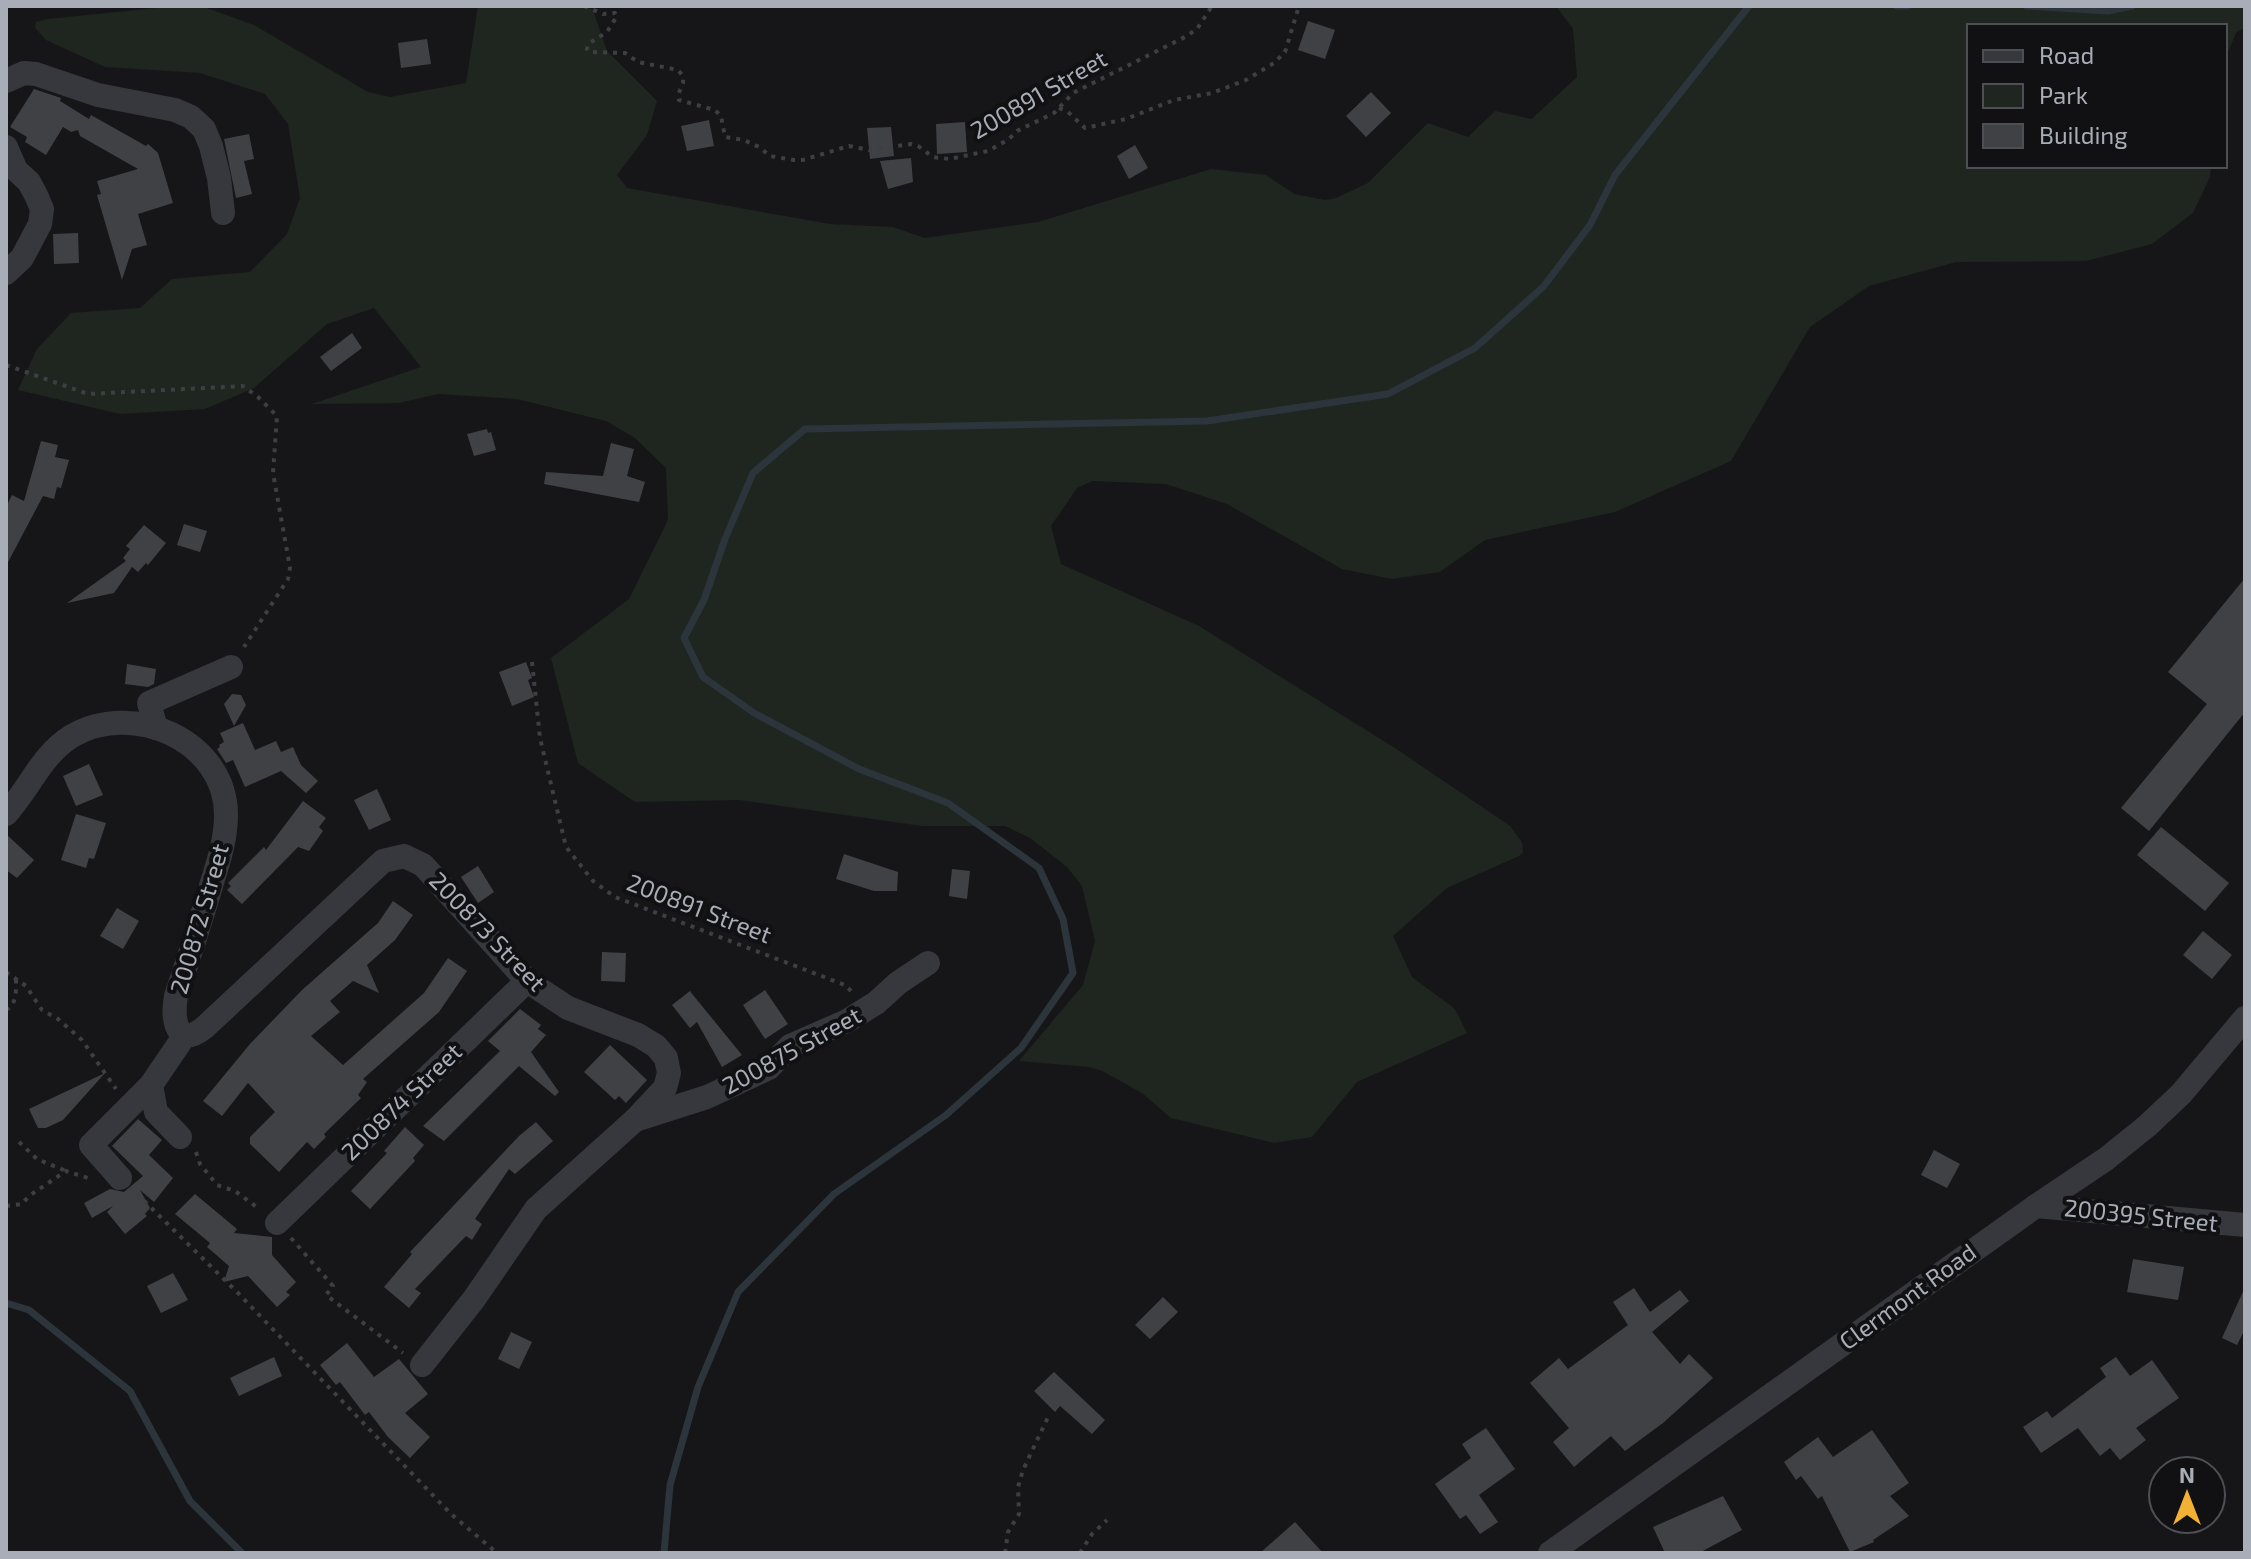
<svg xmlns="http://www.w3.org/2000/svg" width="2251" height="1559" viewBox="0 0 2251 1559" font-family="'Exo 2',sans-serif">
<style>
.green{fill:#1e261f}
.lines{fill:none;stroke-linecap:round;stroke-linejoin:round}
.stream{stroke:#2c353c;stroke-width:7}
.building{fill:#404145}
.path{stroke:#3d3f44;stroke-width:4;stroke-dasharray:4 6;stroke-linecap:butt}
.minor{stroke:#37383d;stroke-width:24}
.labels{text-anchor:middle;stroke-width:8;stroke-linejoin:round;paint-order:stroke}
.street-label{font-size:24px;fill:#a8adb8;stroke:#111113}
</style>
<rect width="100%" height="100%" fill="#161618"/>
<!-- green -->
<polygon class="green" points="176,6 201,6 254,25 368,92 390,97 466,83 478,6 584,6 593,10 607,51 657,101 647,135 617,175 627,188 830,224 893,227 925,238 1038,222 1211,169 1266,175 1294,194 1325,200 1336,198 1368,183 1428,123 1468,137 1495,111 1532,119 1536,115 1577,77 1573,29 1556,6 2245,6 2245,27 2236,33 2225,59 2225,26 1969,26 1969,166 2211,166 2210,177 2193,213 2152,244 2086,261 1956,262 1869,286 1810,327 1731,461 1615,512 1485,540 1440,572 1392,579 1342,569 1227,504 1166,484 1092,481 1077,488 1051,526 1061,564 1199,626 1395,748 1510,826 1522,842 1523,852 1519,856 1447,888 1393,936 1412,977 1455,1009 1467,1033 1357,1082 1312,1137 1274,1143 1171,1118 1142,1093 1102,1071 1089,1067 1019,1061 1083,985 1095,941 1082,886 1067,867 1030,838 1005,826 922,826 739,800 635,802 578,763 551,658 629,599 668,520 666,468 635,438 606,421 517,399 438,394 399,403 312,404 421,367 374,308 327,324 254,388 205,409 120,414 18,390 37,349 71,313 140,308 172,279 250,272 287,234 300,198 288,124 265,94 200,73 105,67 46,40 35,28 36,22 48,19"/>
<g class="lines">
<!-- stream -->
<g class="stream">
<polyline points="1897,6 1908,6"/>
<polyline points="2027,6 2108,11 2132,6"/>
<polyline points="6,1303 29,1310 130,1391 190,1501 242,1553"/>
<polyline points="664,1553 670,1485 698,1387 738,1292 834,1194 946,1115 1021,1048 1073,973 1063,919 1039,868 948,803 859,769 754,713 703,677 684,638 704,600 725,539 753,473 805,429 1207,421 1388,394 1475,348 1544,286 1590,225 1615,175 1749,6"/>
</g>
</g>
<!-- building -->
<g class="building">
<polygon points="1308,21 1335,30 1325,59 1298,50"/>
<polygon points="427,39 431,64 401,68 398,43"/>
<polygon points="34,89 61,98 60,101 89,119 91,115 146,146 148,144 158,153 173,203 138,214 147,245 132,249 122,280 97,195 101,194 97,181 138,169 80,136 78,130 71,132 63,127 46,155 25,142 27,137 10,127"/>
<polygon points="1371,92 1391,113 1366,137 1346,116"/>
<polygon points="709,120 714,146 687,151 681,126"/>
<polygon points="965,122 967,152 937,154 936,124"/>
<polygon points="891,127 894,156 870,159 867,128"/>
<polygon points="249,134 254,159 244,161 252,194 236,198 224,139"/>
<polygon points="1135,145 1148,168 1129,179 1117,156"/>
<polygon points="911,158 913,182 888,189 880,161"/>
<polygon points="78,233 79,263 54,264 53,234"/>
<polygon points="352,333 362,348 331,371 320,357"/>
<polygon points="487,429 488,433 491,432 496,450 474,456 467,434"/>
<polygon points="41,441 58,445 55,457 69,460 61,488 57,487 54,499 43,496 6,566 6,507 12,495 24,501"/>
<polygon points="611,443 634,449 627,476 645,482 639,502 544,484 546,472 603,476"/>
<polygon points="184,524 207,531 200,552 177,545"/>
<polygon points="144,525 166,543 148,565 146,563 138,572 132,567 114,593 67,603 126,561 123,558 130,549 126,546"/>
<polygon points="2245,578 2245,712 2149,831 2121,808 2207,704 2168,672"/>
<polygon points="526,662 532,678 528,680 534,697 512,706 499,672"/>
<polygon points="127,664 156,669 154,684 148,687 125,684"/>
<polygon points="232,694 241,695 246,705 234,726 224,704"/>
<polygon points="243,723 255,750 276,741 281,752 293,747 301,765 318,781 306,793 281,771 245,787 233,760 226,763 217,749 220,747 219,745 224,742 220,733"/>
<polygon points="89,764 103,795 76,806 63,776"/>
<polygon points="377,789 391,820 369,830 354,800"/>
<polygon points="303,801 326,818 319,827 323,831 309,851 298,847 242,904 227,890 231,886 228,883 264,847 266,850"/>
<polygon points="76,814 106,823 94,859 89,858 86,868 61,860"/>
<polygon points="2161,827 2229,883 2205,911 2137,855"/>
<polygon points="6,834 34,860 17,878 6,870"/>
<polygon points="844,854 898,872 897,891 874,891 836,879"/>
<polygon points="478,866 494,892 478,903 461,877"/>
<polygon points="952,869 970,871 967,899 949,896"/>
<polygon points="393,901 413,915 395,940 367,965 379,993 353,981 330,1001 340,1012 311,1036 343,1065 424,993 448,958 467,971 439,1012 363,1079 367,1082 358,1095 361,1098 324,1134 326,1137 314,1149 307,1142 279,1172 250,1144 250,1137 275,1112 248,1083 222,1116 203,1101 250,1044 302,990 378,923"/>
<polygon points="117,908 139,921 123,949 100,936"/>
<polygon points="2203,931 2232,955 2212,979 2183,955"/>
<polygon points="602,952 626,953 625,982 601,981"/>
<polygon points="765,990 788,1024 765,1039 743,1005"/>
<polygon points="690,991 693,995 742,1055 722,1067 697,1022 690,1028 672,1005"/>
<polygon points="520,1009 541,1025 538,1029 546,1035 531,1052 559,1092 555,1096 519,1066 444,1141 423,1126 500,1051 488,1041"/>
<polygon points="610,1045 647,1080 626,1103 619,1096 615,1100 584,1072"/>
<polygon points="105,1073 63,1120 46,1128 38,1128 29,1109"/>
<polygon points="138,1119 162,1140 149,1155 173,1178 154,1202 140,1190 150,1208 145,1214 147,1216 125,1234 107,1212 113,1206 92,1218 84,1203 110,1189 124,1192 143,1176 112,1146"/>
<polygon points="536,1122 553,1141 515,1174 509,1169 475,1219 482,1224 472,1240 466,1236 415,1289 421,1293 409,1308 384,1287 412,1254 410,1252 519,1136"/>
<polygon points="405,1127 424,1145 413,1158 415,1161 370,1209 351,1191 387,1153 384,1151"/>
<polygon points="1934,1150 1960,1164 1947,1188 1921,1175"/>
<polygon points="195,1194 237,1229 234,1233 272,1237 272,1255 296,1282 286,1292 290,1295 277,1307 248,1276 224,1282 229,1266 207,1247 210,1243 175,1214"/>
<polygon points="2133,1259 2184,1267 2178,1300 2127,1292"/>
<polygon points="173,1273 188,1300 161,1313 147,1286"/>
<polygon points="2245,1287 2245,1329 2237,1345 2222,1338"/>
<polygon points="1634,1288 1650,1312 1680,1290 1689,1301 1652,1332 1680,1364 1689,1354 1713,1378 1663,1423 1625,1451 1611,1436 1574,1467 1553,1442 1569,1428 1530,1383 1559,1358 1568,1369 1628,1325 1613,1302"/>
<polygon points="1163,1297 1178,1312 1150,1339 1135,1325"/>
<polygon points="511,1332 532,1342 519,1369 498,1359"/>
<polygon points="347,1343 374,1377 399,1359 428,1394 405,1413 430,1437 410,1458 388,1437 369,1412 365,1415 340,1382 336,1385 320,1365"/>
<polygon points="274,1357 282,1376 239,1396 230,1378"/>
<polygon points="2116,1357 2130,1376 2152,1360 2179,1398 2136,1428 2146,1440 2120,1460 2110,1448 2100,1456 2078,1428 2041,1453 2023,1427 2047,1411 2052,1418 2106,1377 2100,1368"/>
<polygon points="1054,1372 1105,1420 1092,1434 1060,1406 1055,1412 1034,1391"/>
<polygon points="1486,1428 1515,1469 1479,1495 1498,1522 1480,1534 1466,1515 1460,1519 1435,1484 1471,1458 1462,1444"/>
<polygon points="1872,1430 1909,1483 1890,1496 1909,1516 1873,1540 1874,1542 1850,1552 1822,1496 1818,1499 1801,1476 1796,1480 1784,1462 1818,1437 1833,1457"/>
<polygon points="1723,1496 1742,1530 1699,1553 1665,1553 1653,1527"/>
<polygon points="1295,1522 1323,1553 1260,1553"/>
</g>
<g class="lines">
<!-- path -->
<g class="path">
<polyline points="584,6 603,14 615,13 617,16 607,32 588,44 587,49 590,52 625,53 638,62 678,70 683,76 683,83 678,95 679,100 715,110 721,116 725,137 744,140 759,147 770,156 794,160 803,160 849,146 869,150 911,144 918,146 933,157 949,159 988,151 1009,139 1017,131 1054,113 1073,93 1185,37 1197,29 1212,6"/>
<polyline points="1059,108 1068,112 1085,128 1126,119 1174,100 1212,93 1246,80 1274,63 1285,52 1299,6"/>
<polyline points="6,365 88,394 243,386 258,397 277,416 273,473 290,568 288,579 244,647"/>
<polyline points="532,662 540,738 566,847 593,881 615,897 845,985 851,991"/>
<polyline points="6,972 26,986 42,1010 58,1019 82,1040 116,1089"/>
<path d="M6,1010C17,1004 16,991 16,978"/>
<polyline points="19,1142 37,1159 66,1171"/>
<polyline points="196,1152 200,1164 217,1185 235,1191 258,1208"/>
<polyline points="137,1194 237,1292 451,1514 497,1553"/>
<polyline points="6,1206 22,1204 29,1196 66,1171 91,1179"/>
<polyline points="291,1238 333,1286 326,1295 403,1353"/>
<polyline points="1005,1553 1008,1532 1019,1514 1018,1487 1023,1470 1049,1415"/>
<polyline points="1080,1553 1092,1534 1107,1520"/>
</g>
<!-- minor -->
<g class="minor">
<polyline points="6,81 24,73 36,74 98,95 175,110 191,117 204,129 211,146 219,178 223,213"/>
<polyline points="6,147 16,170 29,182 36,195 42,209 40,224 22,258 6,273"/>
<polyline points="156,728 149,703 231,667"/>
<path d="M6,814C30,788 41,755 72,736C133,700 226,741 226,815C226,840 218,863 211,886C200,923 188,960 176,996C172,1018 176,1051 205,1027L383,861L404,856L423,865L527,981L568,1008L638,1035L656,1046L666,1058L669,1073L665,1088L635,1120L536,1209L474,1299L422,1365"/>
<polyline points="151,1085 156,1112 180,1137"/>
<polyline points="635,1120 707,1097 769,1068 790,1046 847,1021 876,1003 898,983 928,963"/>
<polyline points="120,1178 91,1145 151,1085 185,1035"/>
<polyline points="2036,1206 2245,1225"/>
<polyline points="277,1223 527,981"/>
<polyline points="1550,1553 2036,1206 2106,1159 2147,1126 2181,1094 2245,1018"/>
</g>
</g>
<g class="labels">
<!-- street labels -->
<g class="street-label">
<text transform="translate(1039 95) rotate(-30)" y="8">200891 Street</text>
<text transform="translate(699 909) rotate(21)" y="8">200891 Street</text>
<text transform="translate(200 919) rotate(-74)" y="8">200872 Street</text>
<text transform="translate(487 932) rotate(46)" y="8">200873 Street</text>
<text transform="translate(792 1051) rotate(-29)" y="8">200875 Street</text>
<text transform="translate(402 1102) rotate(-44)" y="8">200874 Street</text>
<text transform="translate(2141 1216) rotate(6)" y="8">200395 Street</text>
<text transform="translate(1908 1297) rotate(-36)" y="8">Clermont Road</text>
</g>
</g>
<!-- border -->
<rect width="2251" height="1559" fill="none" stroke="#a8adb8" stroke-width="16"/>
<!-- legend -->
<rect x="1967" y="24" width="260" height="144" fill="#111113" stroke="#4d4f55" stroke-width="2"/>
<rect x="1983" y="50" width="40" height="12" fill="#37383d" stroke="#4d4f55" stroke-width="2"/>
<text x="2039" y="64" font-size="24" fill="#a8adb8">Road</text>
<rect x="1983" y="84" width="40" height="24" fill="#1e261f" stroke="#4d4f55" stroke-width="2"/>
<text x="2039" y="104" font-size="24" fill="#a8adb8">Park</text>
<rect x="1983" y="124" width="40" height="24" fill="#404145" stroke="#4d4f55" stroke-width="2"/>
<text x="2039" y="144" font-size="24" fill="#a8adb8">Building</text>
<!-- north arrow -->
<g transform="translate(2187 1495)"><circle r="38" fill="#111113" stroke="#4d4f55" stroke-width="2"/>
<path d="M0-6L14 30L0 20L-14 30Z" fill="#f2b134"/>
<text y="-12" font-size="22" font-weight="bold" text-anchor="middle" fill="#a8adb8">N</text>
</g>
</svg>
